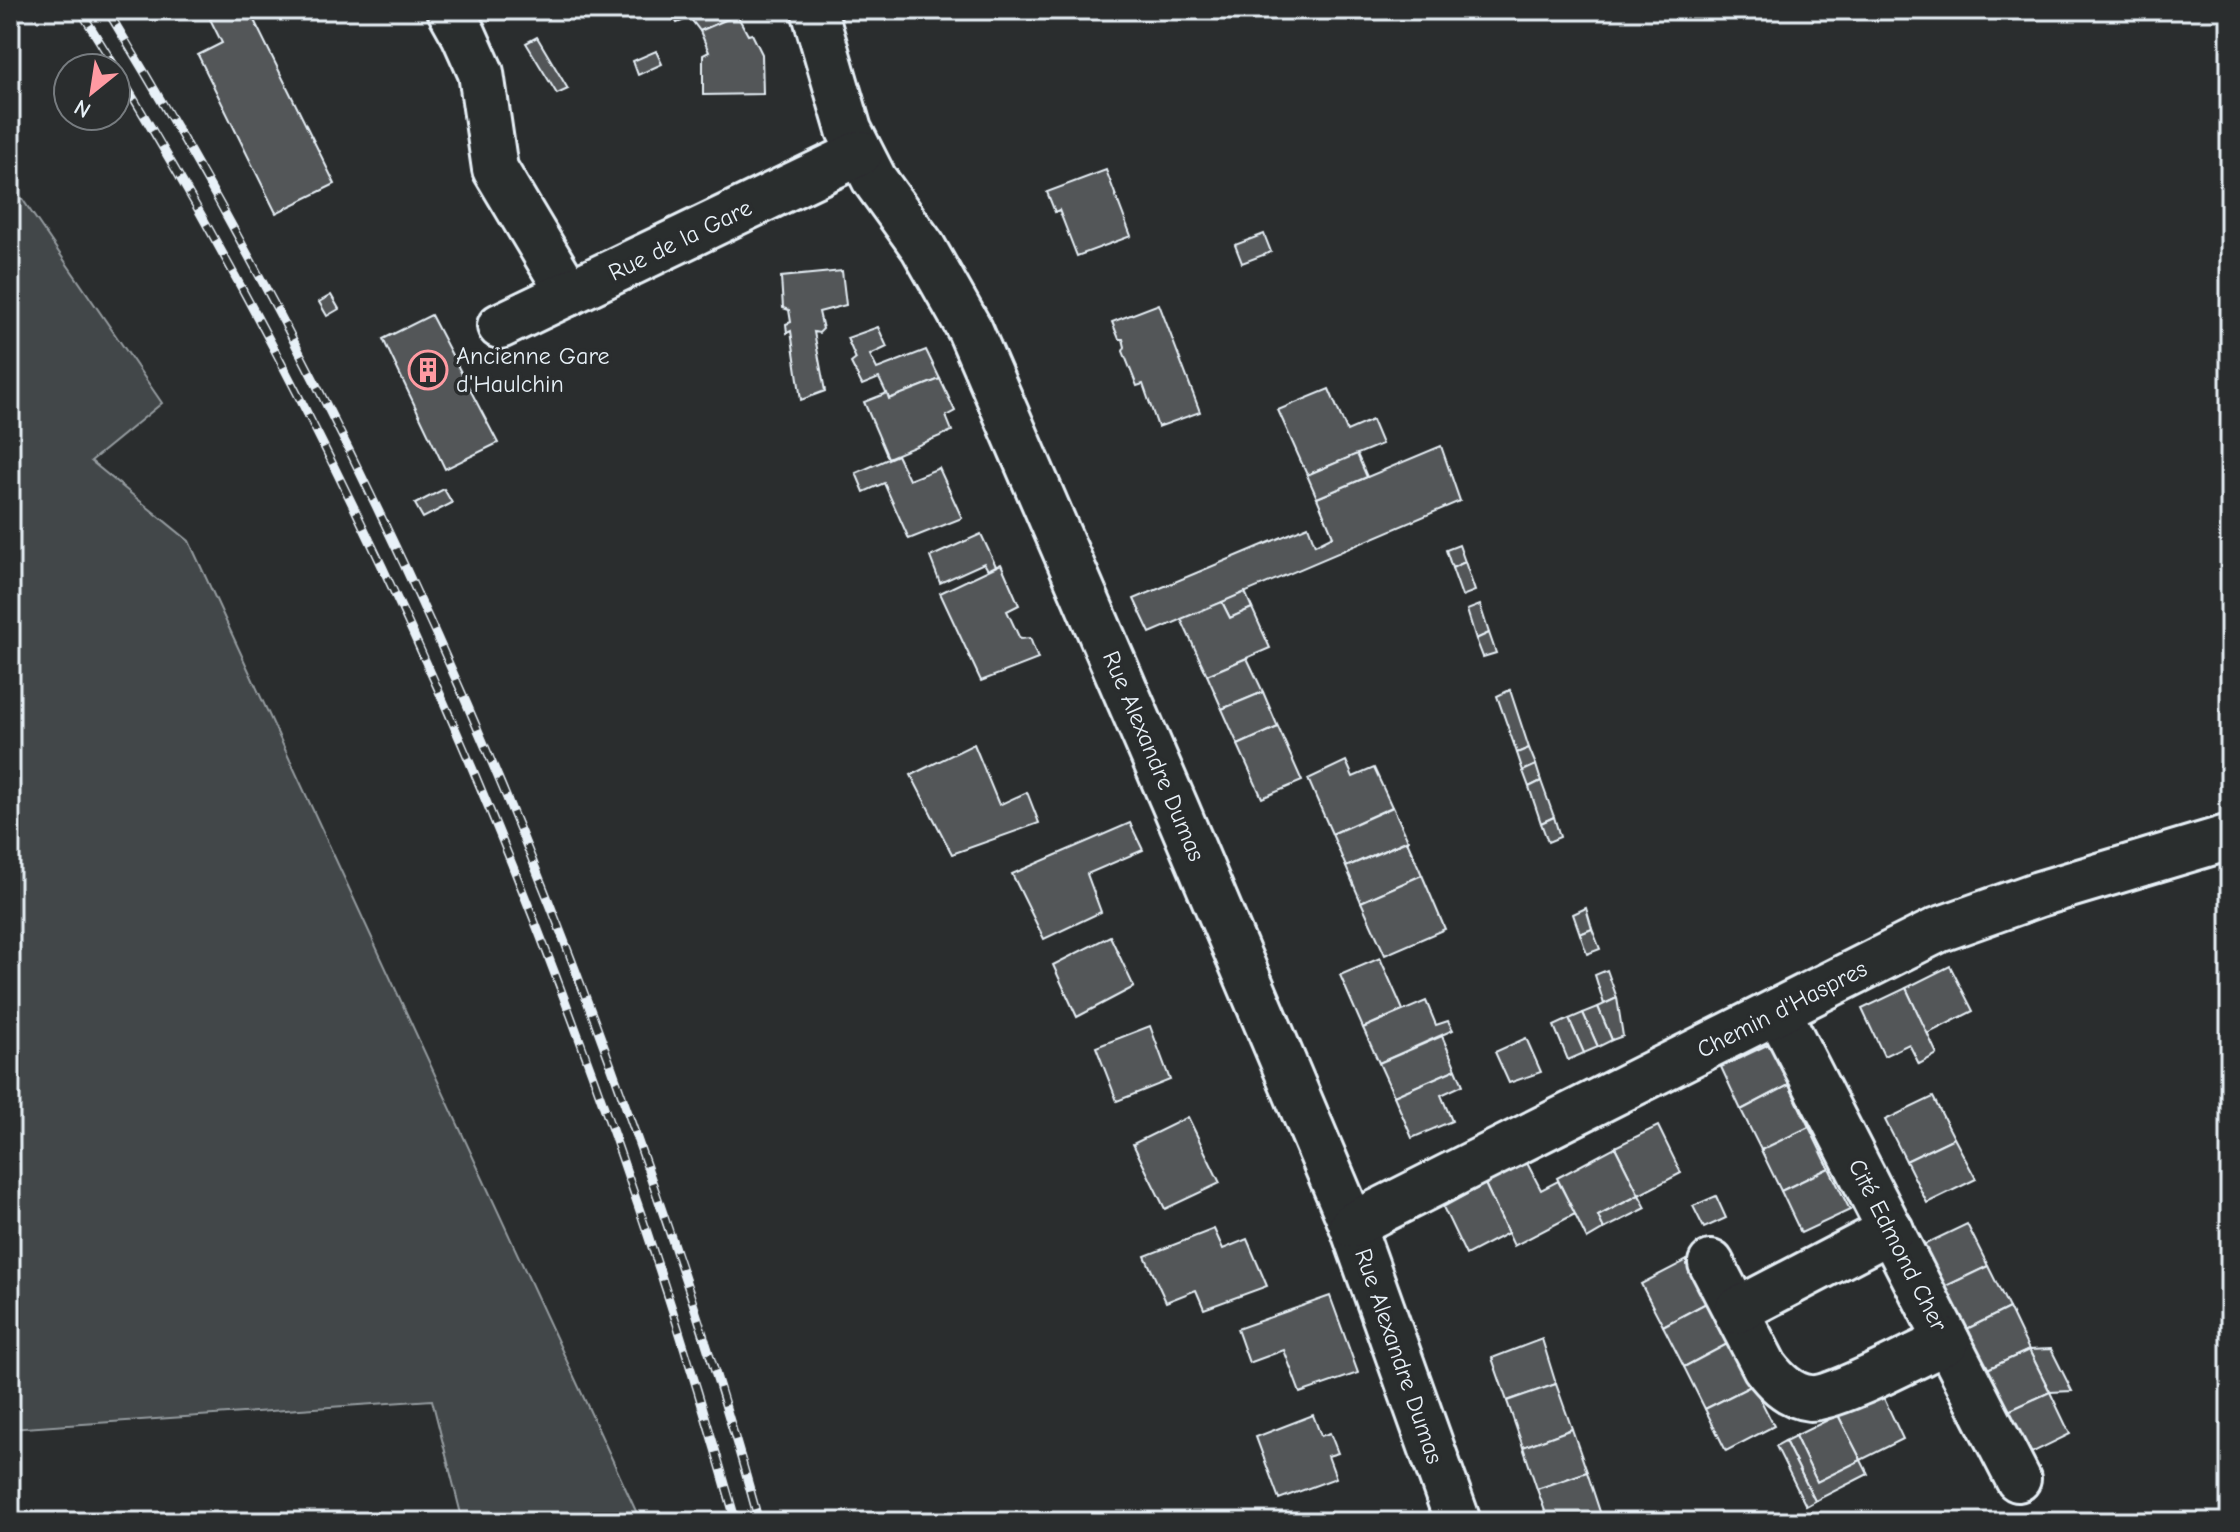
<svg xmlns="http://www.w3.org/2000/svg" width="2240" height="1532" viewBox="0 0 2240 1532" font-family="'Comic Neue',sans-serif">
<style>
.green{fill:#424648;stroke:#959ca0;stroke-width:2}
.building{fill:#535759;stroke:#e8f1f8;stroke-width:2}
.lines{fill:none;stroke-linecap:round;stroke-linejoin:round}
.minor-casing{stroke:#e8f1f8;stroke-width:50}
.minor{stroke:#2a2d2e;stroke-width:44}
.rail-casing{stroke:#e8f1f8;stroke-width:9}
.rail{stroke:#2a2d2e;stroke-width:6;stroke-dasharray:18;stroke-linecap:butt}
.labels{text-anchor:middle;stroke-width:7;stroke-linejoin:round;paint-order:stroke}
.street-label{font-size:24px;fill:#e8f1f8;stroke:#2a2d2e}
.poi-label{font-size:24px;fill:#e8f1f8;stroke:#2a2d2e;text-anchor:start}
</style>
<rect width="100%" height="100%" fill="#2a2d2e"/>
<filter id="ink" filterUnits="userSpaceOnUse"><feTurbulence type="fractalNoise" baseFrequency=".0125" numOctaves="2"/><feDisplacementMap in="SourceGraphic" scale="16" xChannelSelector="R" yChannelSelector="G"/><feConvolveMatrix kernelMatrix="1 2 1 2 8 2 1 2 1" color-interpolation-filters="sRGB"/></filter>
<g filter="url(#ink)">
<!-- green -->
<polygon class="green" points="10,181 162,403 91,461 189,541 641,1522 463,1522 432,1400 10,1429"/>
<!-- building -->
<g class="building">
<polygon points="228,10 249,10 335,184 276,213 198,55 222,43 210,19"/>
<polygon points="670,10 735,10 737,15 700,31 690,18 677,23"/>
<polygon points="737,15 748,35 752,34 762,54 763,94 703,95 703,55 709,52 700,31"/>
<polygon points="537,37 568,89 557,94 526,43"/>
<polygon points="656,51 662,64 638,75 633,61"/>
<polygon points="1106,170 1131,236 1077,256 1059,210 1055,212 1047,192"/>
<polygon points="1264,234 1271,252 1242,263 1235,245"/>
<polygon points="842,271 846,305 819,312 823,329 819,333 814,332 825,391 801,400 791,331 787,333 786,324 791,322 789,310 783,308 781,277"/>
<polygon points="331,295 339,309 327,316 319,302"/>
<polygon points="1159,304 1200,412 1158,427 1143,384 1137,386 1123,351 1125,347 1123,339 1119,339 1112,322"/>
<polygon points="431,315 498,443 445,469 383,339"/>
<polygon points="878,327 887,347 870,355 877,369 926,350 940,379 889,399 879,378 862,385 851,363 856,359 847,338"/>
<polygon points="940,379 955,411 946,416 952,431 888,458 864,402 887,393 889,399"/>
<polygon points="1329,389 1347,431 1372,420 1382,444 1307,475 1278,410"/>
<polygon points="1441,446 1460,501 1150,633 1134,599 1308,526 1315,545 1333,536 1317,498"/>
<polygon points="1357,454 1367,477 1317,498 1307,475"/>
<polygon points="897,455 909,480 939,468 962,518 909,539 884,483 864,492 856,473"/>
<polygon points="444,489 452,503 423,518 415,504"/>
<polygon points="981,534 996,566 988,570 984,563 940,583 930,557"/>
<polygon points="1459,545 1465,562 1452,568 1446,550"/>
<polygon points="1465,562 1475,591 1462,596 1452,568"/>
<polygon points="1001,564 1019,605 1007,611 1020,639 1030,638 1038,659 981,681 940,593"/>
<polygon points="1245,592 1252,608 1230,618 1222,602"/>
<polygon points="1222,602 1230,618 1252,608 1270,648 1207,675 1181,619"/>
<polygon points="1480,605 1489,633 1476,639 1467,610"/>
<polygon points="1489,633 1496,653 1483,657 1476,639"/>
<polygon points="1247,658 1263,692 1222,709 1207,675"/>
<polygon points="1510,690 1529,748 1517,753 1497,696"/>
<polygon points="1263,692 1278,727 1238,745 1222,709"/>
<polygon points="1278,727 1302,781 1262,798 1238,745"/>
<polygon points="974,744 999,805 1027,792 1039,823 952,854 911,775"/>
<polygon points="1529,748 1536,765 1523,771 1517,753"/>
<polygon points="1346,761 1353,777 1374,768 1392,807 1332,834 1308,779"/>
<polygon points="1536,765 1541,781 1529,787 1523,771"/>
<polygon points="1541,781 1554,817 1541,823 1529,787"/>
<polygon points="1393,807 1408,840 1346,867 1332,834"/>
<polygon points="1554,817 1560,837 1548,842 1541,823"/>
<polygon points="1130,823 1143,850 1087,874 1101,912 1044,939 1012,874"/>
<polygon points="1407,841 1422,875 1361,902 1346,867"/>
<polygon points="1422,875 1445,929 1385,955 1361,902"/>
<polygon points="1586,908 1592,929 1580,934 1573,914"/>
<polygon points="1592,929 1600,949 1587,954 1580,934"/>
<polygon points="1110,936 1134,987 1077,1017 1053,965"/>
<polygon points="1380,958 1403,1010 1363,1028 1340,975"/>
<polygon points="1950,966 1973,1011 1927,1034 1906,988"/>
<polygon points="1607,970 1617,998 1604,1004 1595,975"/>
<polygon points="1906,988 1937,1054 1919,1064 1909,1044 1884,1056 1862,1009"/>
<polygon points="1617,998 1623,1036 1612,1040 1598,1007"/>
<polygon points="1426,1001 1436,1025 1448,1021 1453,1030 1379,1063 1363,1028"/>
<polygon points="1598,1007 1612,1040 1598,1047 1583,1013"/>
<polygon points="1583,1013 1598,1047 1584,1053 1569,1019"/>
<polygon points="1569,1019 1584,1053 1568,1060 1554,1026"/>
<polygon points="1150,1026 1170,1080 1117,1101 1096,1047"/>
<polygon points="1442,1036 1456,1069 1394,1096 1379,1063"/>
<polygon points="1526,1038 1541,1072 1509,1083 1495,1052"/>
<polygon points="1769,1044 1789,1085 1741,1110 1721,1067"/>
<polygon points="1456,1069 1463,1085 1441,1095 1452,1121 1412,1138 1394,1096"/>
<polygon points="1789,1085 1809,1127 1761,1150 1741,1110"/>
<polygon points="1933,1097 1954,1138 1906,1161 1885,1120"/>
<polygon points="1188,1117 1220,1183 1165,1209 1133,1144"/>
<polygon points="1658,1126 1681,1173 1639,1195 1615,1147"/>
<polygon points="1809,1127 1829,1168 1781,1191 1761,1150"/>
<polygon points="1954,1138 1976,1179 1927,1203 1906,1161"/>
<polygon points="1615,1147 1639,1195 1598,1216 1604,1229 1587,1239 1557,1178"/>
<polygon points="1527,1163 1541,1190 1558,1181 1575,1214 1514,1246 1485,1184"/>
<polygon points="1829,1168 1850,1210 1801,1233 1781,1191"/>
<polygon points="1485,1184 1508,1233 1466,1255 1443,1207"/>
<polygon points="1639,1195 1646,1208 1604,1229 1598,1216"/>
<polygon points="1716,1196 1726,1218 1704,1228 1693,1206"/>
<polygon points="1967,1224 1988,1266 1940,1289 1919,1247"/>
<polygon points="1214,1229 1223,1249 1247,1239 1267,1286 1204,1309 1196,1290 1166,1302 1145,1256"/>
<polygon points="1689,1259 1710,1301 1663,1326 1641,1284"/>
<polygon points="1988,1266 2009,1308 1961,1332 1940,1289"/>
<polygon points="1330,1296 1358,1373 1300,1393 1284,1350 1249,1363 1237,1329"/>
<polygon points="1710,1301 1731,1342 1684,1367 1663,1326"/>
<polygon points="2009,1308 2029,1350 1981,1372 1961,1332"/>
<polygon points="1542,1339 1556,1384 1507,1401 1492,1358"/>
<polygon points="1731,1342 1753,1385 1705,1409 1684,1367"/>
<polygon points="2051,1349 2072,1391 2050,1392 2029,1350"/>
<polygon points="2029,1350 2050,1392 2002,1414 1981,1372"/>
<polygon points="1556,1384 1572,1429 1523,1447 1507,1401"/>
<polygon points="1753,1385 1774,1426 1726,1451 1705,1409"/>
<polygon points="1881,1392 1903,1439 1861,1460 1838,1415"/>
<polygon points="2050,1392 2070,1434 2023,1457 2002,1414"/>
<polygon points="1313,1415 1321,1436 1330,1433 1338,1453 1328,1456 1336,1478 1279,1499 1256,1437"/>
<polygon points="1838,1415 1861,1460 1817,1482 1795,1436"/>
<polygon points="1572,1429 1587,1472 1537,1489 1523,1447"/>
<polygon points="1795,1436 1817,1482 1861,1460 1868,1474 1815,1501 1785,1441"/>
<polygon points="1785,1441 1815,1501 1806,1506 1776,1446"/>
<polygon points="1587,1472 1601,1515 1581,1522 1549,1522 1537,1489"/>
</g>
<g class="lines">
<!-- minor casing -->
<g class="minor-casing">
<g id="minor">
<polyline points="450,10 464,35 481,73 495,169 569,293"/>
<polyline points="814,10 849,130 874,179 923,247 970,330 1176,808 1352,1225 1458,1522"/>
<polyline points="500,326 860,153"/>
<polyline points="1778,1011 2018,1479"/>
<polyline points="1352,1225 1938,930 2039,894 2230,837"/>
<path d="M1711,1263L1765,1367C1776,1382 1791,1396 1810,1398C1834,1400 1920,1353 1947,1341"/>
<polyline points="1736,1311 1891,1230"/>
</g>
</g>
<!-- minor -->
<use href="#minor" class="minor"/>
<!-- rail casing -->
<g class="rail-casing">
<g id="rail">
<polyline points="80,10 116,68"/>
<path d="M107,10C322,362 496,738 633,1127C679,1257 723,1389 759,1522"/>
<path d="M116,69C389,519 593,1015 736,1522"/>
</g>
</g>
<!-- rail -->
<use href="#rail" class="rail"/>
</g>
</g>
<!-- icons -->
<defs>
<g id="building-ring" transform="scale(2)"><circle r="9.5" fill="#2a2d2e" stroke="#ff9aa2" stroke-width="1.5"/><path d="M-4-6H4V6H1V3H-1V6H-4ZM-2.5-4.3h1.7v1.8h-1.7ZM.8-4.3h1.7v1.8H.8ZM-2.5-1h1.7V.8h-1.7ZM.8-1h1.7V.8H.8Z" fill="#ff9aa2"/></g>
</defs>
<g fill-rule="evenodd">
<use href="#building-ring" x="428" y="370"/>
</g>
<g class="labels">
<!-- street labels -->
<g class="street-label">
<text transform="translate(680 240) rotate(-26)" y="8">Rue de la Gare</text>
<text transform="translate(1154 756) rotate(67)" y="8">Rue Alexandre Dumas</text>
<text transform="translate(1782 1009) rotate(-27)" y="8">Chemin d'Haspres</text>
<text transform="translate(1898 1245) rotate(63)" y="8">Cité Edmond Cher</text>
<text transform="translate(1399 1356) rotate(71)" y="8">Rue Alexandre Dumas</text>
</g>
<!-- poi labels -->
<g class="poi-label">
<text x="456" y="364">Ancienne Gare<tspan x="456" dy="28">d'Haulchin</tspan></text>
</g>
</g>
<!-- margin -->
<rect width="2240" height="1532" fill="none" stroke="#2a2d2e" stroke-width="40"/>
<rect x="20" y="20" width="2200" height="1492" fill="none" stroke="#e8f1f8" stroke-width="3" filter="url(#ink)"/>
<!-- north arrow -->
<g transform="translate(92 92) rotate(210)"><circle r="38" fill="#2a2d2e" stroke="#767b7f" stroke-width="2"/>
<path d="M0-6L14 30L0 20L-14 30Z" fill="#ff9aa2"/>
<text y="-12" font-size="22" font-weight="bold" text-anchor="middle" fill="#e8f1f8">N</text>
</g>
</svg>
